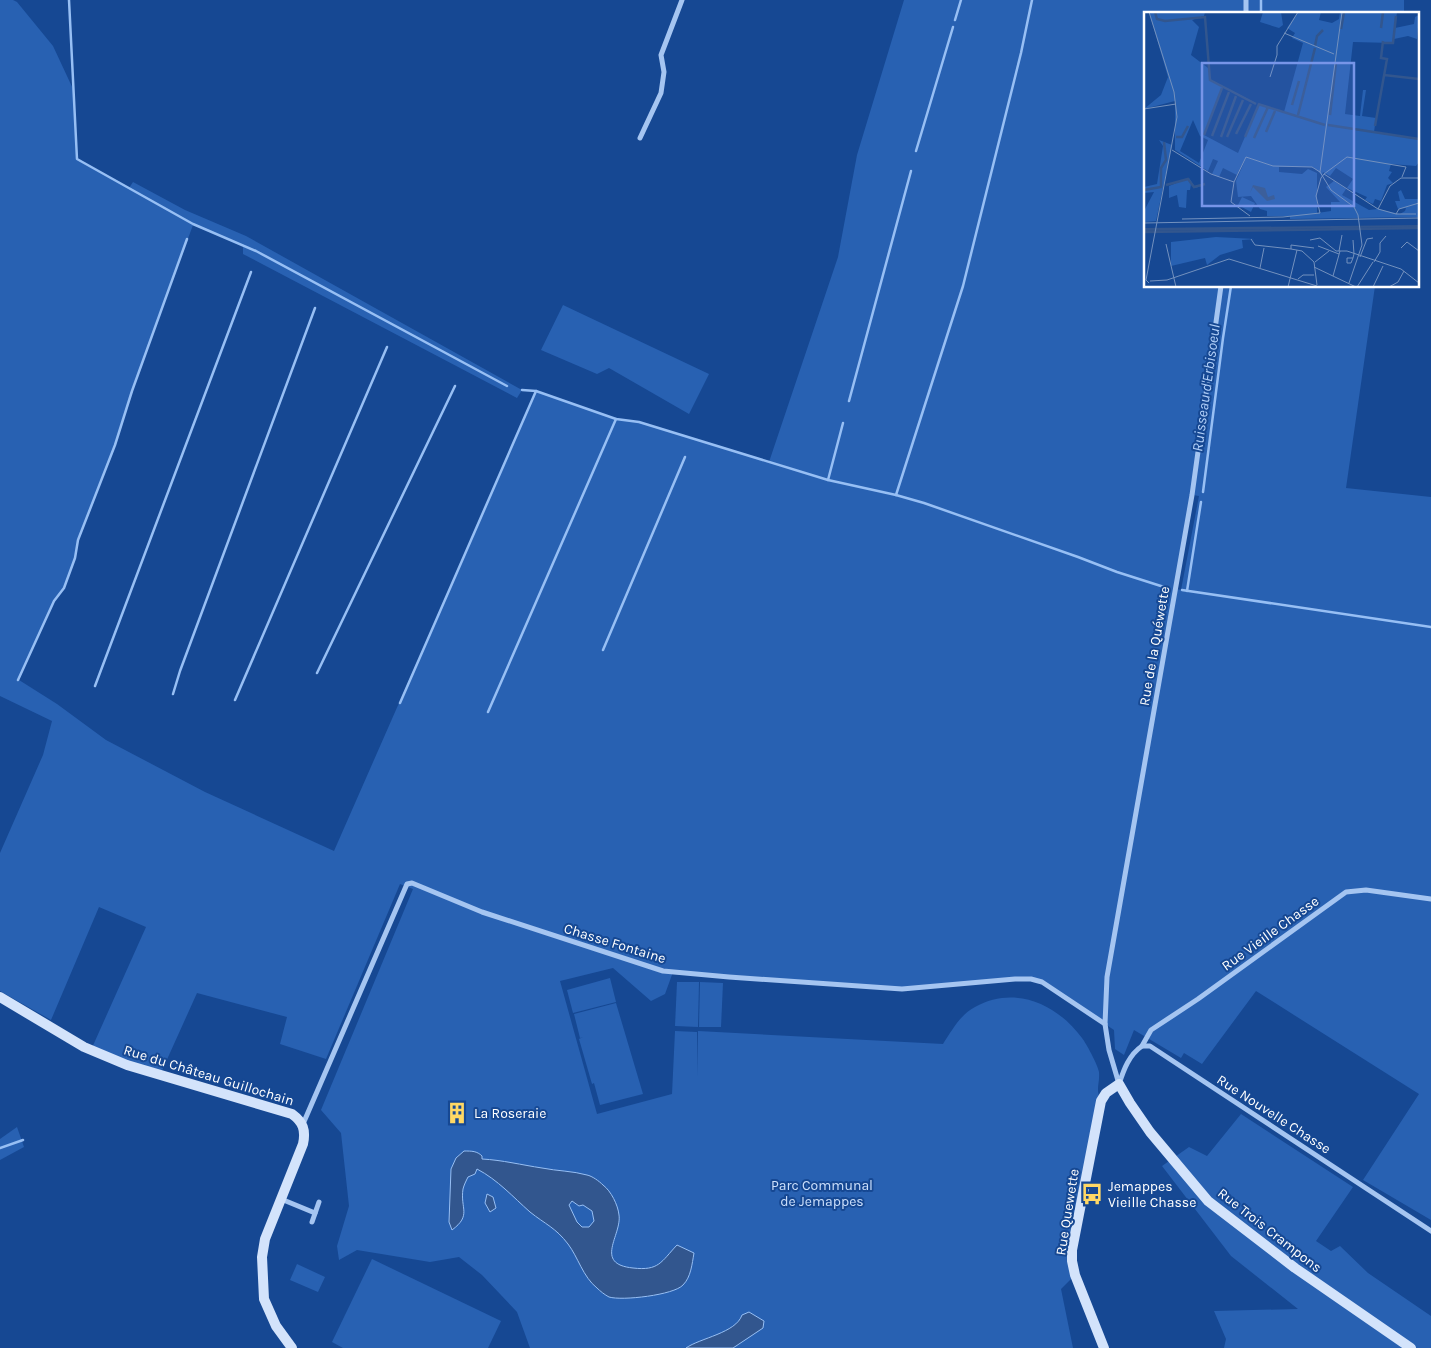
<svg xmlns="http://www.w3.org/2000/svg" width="1431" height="1348" viewBox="0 0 1431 1348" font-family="Karla,sans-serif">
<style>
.green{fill:#2861b2;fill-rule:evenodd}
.water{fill:#32568e;stroke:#97bff4;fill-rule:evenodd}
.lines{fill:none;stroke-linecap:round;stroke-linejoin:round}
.stream{stroke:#97bff4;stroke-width:2.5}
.street{stroke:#a5c5f1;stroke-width:5}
.secondary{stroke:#d3e3fb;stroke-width:10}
.labels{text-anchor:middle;stroke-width:4;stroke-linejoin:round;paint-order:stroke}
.street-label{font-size:14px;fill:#fff;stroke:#164893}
.poi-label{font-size:14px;fill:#fff;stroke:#164893;text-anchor:start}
.park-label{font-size:14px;fill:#cce0fc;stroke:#164893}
.water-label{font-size:15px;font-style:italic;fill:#b1cff8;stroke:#164893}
.inset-river{fill:none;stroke:#32568e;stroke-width:2.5}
.inset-road{fill:none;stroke:#7391be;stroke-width:1}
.view{fill:#7795e8;fill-opacity:0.15;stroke:#7795e8;stroke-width:2.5}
.inset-edge{fill:none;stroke:#fff;stroke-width:2.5}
</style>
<rect width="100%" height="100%" fill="#164893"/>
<!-- green -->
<g class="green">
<path d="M0,0H13L17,2L53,46L74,91L77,159L129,188L133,182L185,210L246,236L522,390L517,398L243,254V245L193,225L132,391L115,445L78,540L75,558L64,588L54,601L19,680L57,704L106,740L205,792L334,851L536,391L615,419L639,422L769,462L838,257L857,155L904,0H1404V14H1145V286H1375L1346,488L1431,497V1220L1363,1180L1419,1094L1256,991L1202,1064L1184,1053L1181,1058L1134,1030L1124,1055L1115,1049L1114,1030L1054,990L1031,979L902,989L673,972L665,994L651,1001L613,968L560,981L597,1114L672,1094L675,1031L697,1032V1076L698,1031L943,1044C952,1030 961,1014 975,1007C1015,985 1057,1004 1082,1038C1086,1043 1098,1065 1099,1072C1100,1084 1095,1089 1101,1101L1072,1250L1075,1275L1061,1289L1073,1348H530L517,1312L482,1275L459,1257L430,1262L357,1250L339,1260L337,1246L349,1206L341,1133L321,1110L413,889L400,884L326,1059L280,1044L287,1017L197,993L160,1075L91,1050L146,927L99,907L51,1020L0,991V853L43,755L52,721L0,696ZM1193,495L1199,496L1181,590L1176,589Z"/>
<polygon points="563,305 709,374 689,414 609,368 597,374 541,350"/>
<polygon points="610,978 616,1002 573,1013 567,990"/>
<polygon points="677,982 699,982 698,1027 675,1026"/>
<polygon points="700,982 723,983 721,1027 699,1027"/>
<polygon points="616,1003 643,1094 600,1105 594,1083 592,1084 579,1039 583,1037 580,1038 574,1014"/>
<polygon points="1241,1114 1353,1187 1316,1241 1331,1251 1340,1246 1368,1273 1431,1316 1431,1348 1224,1348 1226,1339 1214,1311 1298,1309 1231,1256 1162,1166 1189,1147 1207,1156"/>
<polygon points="17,1127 24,1147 0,1160 0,1139"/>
<polygon points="372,1259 501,1321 488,1348 343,1348 332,1342"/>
<polygon points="297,1264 325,1277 318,1292 290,1280"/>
</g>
<!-- water -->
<g class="water">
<path d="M464,1151C472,1151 477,1151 482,1156V1159C502,1160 522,1165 542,1168C557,1171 573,1171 587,1175C592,1176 599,1181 603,1185C611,1191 618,1205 619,1215C622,1235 593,1264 633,1268C659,1271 661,1262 677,1245L694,1253C692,1264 691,1277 683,1285C674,1295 622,1301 609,1297C605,1295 600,1291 597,1288C583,1277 578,1257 568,1244C556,1228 545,1224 530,1212C513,1197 498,1180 477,1169L475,1174L468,1177C466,1181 464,1185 463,1189C460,1209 472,1215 452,1230L449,1222L451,1169L456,1158ZM572,1201L579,1206L583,1205L592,1211L594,1221L589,1227H582L577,1222L569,1205Z"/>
<polygon points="487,1194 493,1197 496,1208 490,1212 485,1203"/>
<path d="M749,1312L764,1321L763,1328L733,1348H686C700,1338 736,1333 742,1315Z"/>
</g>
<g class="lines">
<!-- stream -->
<g class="stream">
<polyline points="69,0 77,159 193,224 256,251 507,386"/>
<polyline points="1261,14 1261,0"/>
<polyline points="955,20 961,0"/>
<polyline points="916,151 953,27"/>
<polyline points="522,390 536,391 616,419 639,422 828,480 896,495 924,503 1078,557 1117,572 1164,587"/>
<polyline points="849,401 911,171"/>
<polyline points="828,480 843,423"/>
<polyline points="1203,492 1223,338 1231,286"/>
<polyline points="896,495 963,286 1021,53 1032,0"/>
<polyline points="1182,590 1431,627"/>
<polyline points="1187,591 1201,502"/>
<polyline points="603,650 685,457"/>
<polyline points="317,673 455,386"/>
<polyline points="18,680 54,601 64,588 75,558 78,540 115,445 132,391 187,239"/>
<polyline points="95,686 251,272"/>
<polyline points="173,694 180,671 315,308"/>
<polyline points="235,700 387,347"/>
<polyline points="400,703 536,391"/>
<polyline points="488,712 616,419"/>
<polyline points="0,1148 23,1140"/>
</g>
<!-- street -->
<g class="street">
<polyline points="1246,0 1246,14"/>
<polyline points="640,138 661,93 664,72 661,55 682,0"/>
<polyline points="1142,1046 1151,1030 1198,999 1346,892 1366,890 1431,899"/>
<polyline points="1119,1084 1109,1050 1105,1024 1107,977 1192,495 1221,286"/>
<path d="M1119,1084C1124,1069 1129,1055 1142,1046H1150L1431,1231"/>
<polyline points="303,1124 407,884 412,883 482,912 663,971 729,977 902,989 1015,979 1031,979 1042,982 1105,1024"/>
<polyline points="281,1199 315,1213"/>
<polyline points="312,1222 319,1202"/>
</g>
<!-- secondary -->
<g class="secondary">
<path d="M0,997L84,1047L127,1065L292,1114C303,1122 306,1130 303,1144L265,1239L262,1257L264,1299L276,1326L292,1348"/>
<polyline points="1104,1348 1075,1275 1072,1261 1072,1250 1101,1101 1106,1093 1119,1084 1130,1103 1150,1132 1208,1201 1295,1268 1411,1348"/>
</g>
</g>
<!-- icons -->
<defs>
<g id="building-bare" transform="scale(1.725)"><path d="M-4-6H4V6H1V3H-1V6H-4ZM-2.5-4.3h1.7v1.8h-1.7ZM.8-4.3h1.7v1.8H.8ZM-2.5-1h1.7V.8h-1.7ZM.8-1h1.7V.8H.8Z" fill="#ffd865" stroke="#164893" stroke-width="2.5" paint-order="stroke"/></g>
<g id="bus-bare" transform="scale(1.725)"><path d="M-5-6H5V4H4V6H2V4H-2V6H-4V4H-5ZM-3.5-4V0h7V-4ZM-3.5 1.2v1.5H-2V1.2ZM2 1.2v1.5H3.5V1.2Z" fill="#ffd865" stroke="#164893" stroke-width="2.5" paint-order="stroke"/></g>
</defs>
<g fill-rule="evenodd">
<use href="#building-bare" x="457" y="1113"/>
<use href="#bus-bare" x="1092" y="1194"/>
</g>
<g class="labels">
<!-- street labels -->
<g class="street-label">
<text transform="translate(1154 646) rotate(-80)" y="5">Rue de la Quéwette</text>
<text transform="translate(1270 933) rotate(-36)" y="5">Rue Vieille Chasse</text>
<text transform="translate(615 943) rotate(17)" y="5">Chasse Fontaine</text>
<text transform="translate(209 1075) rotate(17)" y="5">Rue du Château Guillochain</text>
<text transform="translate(1274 1114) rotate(33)" y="5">Rue Nouvelle Chasse</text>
<text transform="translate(1067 1212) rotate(-81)" y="5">Rue Quewette</text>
<text transform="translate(1270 1230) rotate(38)" y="5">Rue Trois Crampons</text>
</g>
<!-- poi labels -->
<g class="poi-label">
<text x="474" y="1118">La Roseraie</text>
<text x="1108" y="1191">Jemappes<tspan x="1108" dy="16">Vieille Chasse</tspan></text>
</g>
<!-- park labels -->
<g class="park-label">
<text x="822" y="1190">Parc Communal<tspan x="822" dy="16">de Jemappes</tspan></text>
</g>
<!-- water labels -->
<g class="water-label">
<text transform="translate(1206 388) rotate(-82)" y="5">Ruisseau d'Erbisoeul</text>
</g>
</g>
<!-- overview -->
<g transform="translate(1144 12)">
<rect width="275" height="275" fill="#164893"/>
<path d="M5,0H61L60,4L48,8L55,15L47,43L64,56L67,68L114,92L79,75L60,123L94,141L115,92L140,100L159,31L148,26L151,21L143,16L154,0H177L175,8L188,11L195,7L196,0H253L251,16L270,12L271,5L275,3L273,27L264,24L250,27L249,31L209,30L201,102L216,104L219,78H222L218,104L232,106L230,120L275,127V150L272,154L247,152L245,159L248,160L244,166L249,171L243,173L237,189L231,187L229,192L221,188L223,185L203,176L209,167L192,156L186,164L179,160L178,163L169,155H135V160L158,162L164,157L173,161V201L187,199V190H196L182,175L190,169L202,177L198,183L225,198L234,197L256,202L261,199L262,196L254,197L251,189H256L254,180L257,178L261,187H275V205L146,207V204H123V199L116,197L107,184L94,185L92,169L102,146L93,163L79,156L75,165L68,162L74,149L69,147L64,159L31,138V89L0,97L17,83L24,65ZM49,108L56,124L64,128L55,151L36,139ZM119,0H137L139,13L135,16L116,10ZM15,128L28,133L12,209L0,210V199L10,180L0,181V175L13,172L19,134ZM45,166L51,175L61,173L51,176L47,172L46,178H43L42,196L35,195L33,183L25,186V174ZM98,185L111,191L107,200L94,193ZM72,225L111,227L98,228L99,236L76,243L63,253L61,246L27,254V230Z" fill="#2861b2" fill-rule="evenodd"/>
<path d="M109,173L121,176L124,185L130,183L131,187L123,189L109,175L106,181ZM275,213V215L0,219V216Z" fill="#32568e"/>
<path class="inset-river" d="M11,0L13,7L21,9L61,5L66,68L112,92M237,16L239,0M197,17L200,0M240,31H249L252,4M171,34L173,24L179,18M240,63L275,67M114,92L181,113M148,93L155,69M154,103L171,36M186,103L192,50M184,113L275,127M231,114L243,47L237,46L239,29M122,120L131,99M92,122L107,92M60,123L78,76M68,124L85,80M32,125H38L44,114M77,125L92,84M83,125L99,88M101,125L115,92M110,126L124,95M22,173L44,167L50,175L61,172M0,178L17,175V156L22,148L20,130M0,220L275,216"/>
<path class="inset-road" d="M198,0L176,160L187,178L210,195L214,203L218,233L205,271M140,21L190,42M126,65L133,43V34L154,0M0,97L32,92M28,138L67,162L90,170L87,190L106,204M180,162L203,145L262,155L258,165M177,166L180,162L234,197L252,202H272M90,170L102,145L129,154L168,155L176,160M234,197L246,174L257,166H275M252,202L255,197L275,191M38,207L139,205L176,201L172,184L177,166M0,211L275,206M107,227L111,233L147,237M166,228L176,226L192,239H203L257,257L275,271M22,232L32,275M174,234L195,242M170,236L147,233V237L158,239L170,250L173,273M257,236L263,230L275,239M195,239L198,223M216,245L223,227L229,226M209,246H203V251H207L209,246L210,242L209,228M171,250L185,239M230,250L236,240V231L242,224M170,255L212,275M116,256L120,236M189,264L196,239M154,267L159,263H170M6,269L23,268L85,247L173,274M5,271L2,268L33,105L30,80L5,0M144,275L153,238M213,275L229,250M229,275L239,254M245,275L254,270L260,259"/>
<path class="view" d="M58,51H210V194H58Z"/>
<rect width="275" height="275" class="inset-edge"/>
</g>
</svg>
